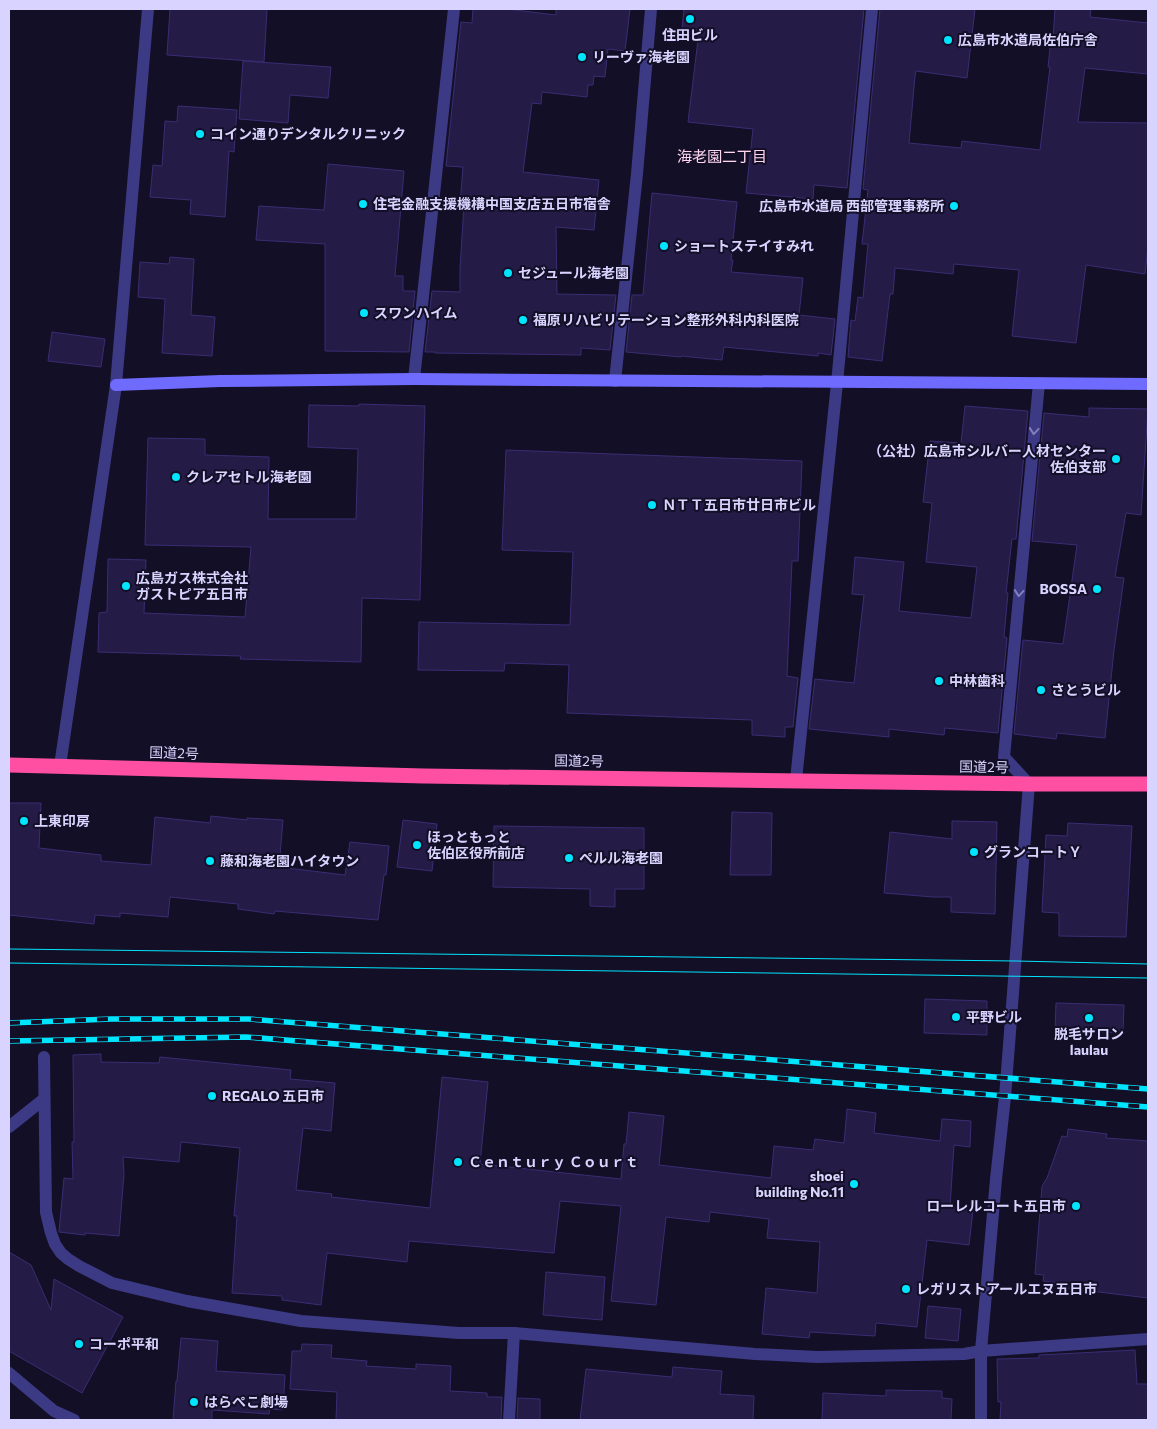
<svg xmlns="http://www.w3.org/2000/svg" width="1157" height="1429" viewBox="0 0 1157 1429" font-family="Commissioner,'Noto Sans JP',sans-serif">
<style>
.building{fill:#241b47;stroke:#3b2d73}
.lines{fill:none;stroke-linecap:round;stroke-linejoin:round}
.street{stroke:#3d3a85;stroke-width:12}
.secondary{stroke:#6f6bff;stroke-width:12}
.highway{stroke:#ff4fa3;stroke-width:15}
.tram{stroke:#00e5ff;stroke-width:1}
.rail-casing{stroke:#00e5ff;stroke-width:5.5}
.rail{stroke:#130f26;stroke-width:4;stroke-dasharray:11;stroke-linecap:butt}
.oneway{stroke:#837fbc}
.poi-dot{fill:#00e5ff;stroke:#130f26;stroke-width:2}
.labels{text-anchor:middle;stroke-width:4;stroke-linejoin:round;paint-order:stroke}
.poi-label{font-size:14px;font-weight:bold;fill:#d9d4ff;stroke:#130f26;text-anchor:start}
.street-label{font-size:14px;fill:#d9d4ff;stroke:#130f26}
.neighbourhood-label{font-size:15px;fill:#ffd6f0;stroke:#130f26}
</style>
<rect width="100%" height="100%" fill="#130f26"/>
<!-- building -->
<g class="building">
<polygon points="170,9 267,9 264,62 167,55"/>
<polygon points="473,9 507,9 556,15 556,9 630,9 625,51 608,49 605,77 594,76 593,85 588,85 587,97 542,92 541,104 532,103 523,172 599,180 594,230 556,227 557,294 616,295 610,350 581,348 581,355 435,353 435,352 425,352 432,291 460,292 460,268 464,205 460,204 463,167 446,166 461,22 472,23"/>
<polygon points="684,9 864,9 847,188 814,185 813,199 746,193 753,129 688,122 698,40 681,39"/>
<polygon points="880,9 975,9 967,78 916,71 915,76 909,143 961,148 962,141 1040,150 1050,67 1048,67 1051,39 1053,39 1055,9 1091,9 1090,17 1148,23 1148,74 1085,68 1078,122 1148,123 1148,247 1145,274 1086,265 1076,343 1012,336 1019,270 954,264 953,274 895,268 893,294 890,294 882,361 848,357 851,320 855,321 858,297 863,298 868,244 862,244 868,190 863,189"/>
<polygon points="243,61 331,67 328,98 290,95 288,123 239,119"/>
<polygon points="178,106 237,110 234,152 229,151 225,217 190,214 191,200 150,197 153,165 162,166 165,121 177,122"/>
<polygon points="328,164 404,171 395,276 403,276 403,291 415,291 409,352 325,351 325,244 256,240 259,206 324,210"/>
<polygon points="652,193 737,202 731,260 733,260 731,272 803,278 799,315 835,319 831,355 818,353 818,356 724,347 722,360 681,356 681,357 626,352 632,295 643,295"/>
<polygon points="170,257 194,259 191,315 215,317 212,356 162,353 165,299 138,297 140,262 169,264"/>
<polygon points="52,332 105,339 101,367 48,361"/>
<polygon points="359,404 425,406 420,600 362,598 361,662 240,659 241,656 98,652 99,613 107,612 108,559 146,560 144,613 245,617 251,547 145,545 148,438 205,439 205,455 269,457 268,519 356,519 358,449 308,447 309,405 359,406"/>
<polygon points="965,406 1028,411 1016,539 1012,539 1006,593 1008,593 1004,637 1007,638 998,733 945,728 944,735 889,729 889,737 809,729 815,679 854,683 864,595 852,594 855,557 904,562 899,611 971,618 977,567 926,562 932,503 923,502 930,441 961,443"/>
<polygon points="1089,408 1148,409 1141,515 1126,513 1115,577 1124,578 1114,650 1105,738 1057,733 1056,739 1014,734 1023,640 1063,644 1077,545 1032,541 1044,413 1089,417"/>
<polygon points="506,450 802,461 798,561 792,561 787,676 798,678 793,727 785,727 785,737 752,735 752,720 567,713 569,665 505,663 504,671 418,670 419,622 570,625 573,552 502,550"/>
<polygon points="9,803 41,803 39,848 101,855 101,861 151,865 155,817 210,823 211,816 247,820 247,818 283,820 279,867 345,875 350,842 389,846 386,875 384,875 378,920 275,911 274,914 238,909 238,904 170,897 168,917 120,913 120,917 95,915 94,924 9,915"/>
<polygon points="732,812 772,813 771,875 730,875"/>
<polygon points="403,820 437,824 432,871 397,867"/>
<polygon points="952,821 997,822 995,914 951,912 951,897 933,897 884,893 890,832 952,839"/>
<polygon points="1068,823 1132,826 1126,937 1059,936 1059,913 1042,912 1046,835 1067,836"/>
<polygon points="494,826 644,828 644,889 615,889 615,907 590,906 590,889 493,887"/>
<polygon points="925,999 987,1001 987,1035 924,1033"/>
<polygon points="1056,1003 1124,1005 1123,1033 1055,1031"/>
<polygon points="101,1054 101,1062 159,1063 160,1057 291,1070 290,1079 335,1083 331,1131 303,1128 296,1190 332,1194 331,1197 430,1208 442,1077 488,1082 480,1164 621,1179 624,1144 626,1144 629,1112 664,1116 659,1165 771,1178 774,1146 813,1150 815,1139 844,1143 847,1109 876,1113 874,1133 940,1141 942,1119 971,1121 970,1147 954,1145 950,1207 973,1210 969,1245 927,1240 917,1327 876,1323 875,1336 810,1332 809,1338 762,1334 766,1288 817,1293 820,1242 767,1238 769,1219 710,1212 709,1222 666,1217 656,1305 611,1301 621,1206 560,1201 554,1253 409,1241 407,1262 327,1253 321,1305 282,1300 282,1296 232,1293 237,1216 234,1216 240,1148 181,1142 179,1162 123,1157 124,1174 119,1236 85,1233 85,1235 59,1232 64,1178 73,1179 72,1142 74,1142 73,1055"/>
<polygon points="1068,1129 1107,1134 1106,1138 1148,1141 1148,1298 1058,1287 1058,1283 1043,1281 1044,1275 1035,1274 1042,1186 1047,1178 1062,1136 1067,1137"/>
<polygon points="9,1252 31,1265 51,1310 54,1279 123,1317 82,1393 9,1351"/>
<polygon points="546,1272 605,1277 602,1320 543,1315"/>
<polygon points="928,1306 961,1309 958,1341 925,1338"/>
<polygon points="181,1338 218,1341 216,1371 285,1375 283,1410 270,1409 269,1414 212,1410 212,1420 173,1420 176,1381 177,1381"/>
<polygon points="302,1344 332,1345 331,1358 367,1361 366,1366 416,1369 416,1364 451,1366 450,1391 487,1393 487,1397 502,1397 501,1420 336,1420 337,1392 290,1389 292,1351 301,1351"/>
<polygon points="1135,1350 1137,1384 1148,1384 1148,1420 1000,1420 1001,1402 998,1402 997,1359 1039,1358 1039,1355"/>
<polygon points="673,1367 722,1371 720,1394 754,1396 753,1420 580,1420 586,1369 672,1377"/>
<polygon points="886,1390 942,1391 942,1398 952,1399 951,1420 822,1420 823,1393 886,1396"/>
<polygon points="518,1398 540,1399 540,1420 517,1420"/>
</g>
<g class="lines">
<!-- street -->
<g class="street">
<polyline points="414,379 454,9"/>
<polyline points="615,381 637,174 651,9"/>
<polyline points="60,766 116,385 148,9"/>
<polyline points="796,780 837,383 872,9"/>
<polyline points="44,1057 46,1212 51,1233 55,1244 61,1253 68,1259 79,1266 112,1283 187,1301 301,1321 459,1333 514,1333 755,1354 817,1357 964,1354 981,1351 1148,1339"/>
<polyline points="9,1127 44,1099"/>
<polyline points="9,1373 54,1411 74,1420"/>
<polyline points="509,1420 514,1333"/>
<polyline points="981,1420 981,1351 996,1179 1005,1097 1029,784 1004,757 1039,383"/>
</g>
<!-- secondary -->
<polyline class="secondary" points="116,385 220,381 414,379 1148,384"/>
<!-- highway -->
<polyline class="highway" points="9,765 424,776 1029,784 1148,784"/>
<!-- tram -->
<g class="tram">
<polyline points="9,949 1016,961 1148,964"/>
<polyline points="9,963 1148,978"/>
</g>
<!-- rail casing -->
<g class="rail-casing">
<g id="rail">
<polyline points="9,1023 111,1019 249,1019 1148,1089"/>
<polyline points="9,1041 246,1037 1148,1107"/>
</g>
</g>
<!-- rail -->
<use href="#rail" class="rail"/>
</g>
<!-- one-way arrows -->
<defs><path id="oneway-chevron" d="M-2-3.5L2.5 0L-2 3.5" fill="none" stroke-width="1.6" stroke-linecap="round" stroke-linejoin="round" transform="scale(1.25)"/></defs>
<g class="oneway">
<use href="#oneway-chevron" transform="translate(1034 431) rotate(95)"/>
<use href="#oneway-chevron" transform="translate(1019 593) rotate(95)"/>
</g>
<!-- markers -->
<g class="poi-dot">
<circle cx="690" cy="19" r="5"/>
<circle cx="948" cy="40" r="5"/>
<circle cx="582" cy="57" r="5"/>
<circle cx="200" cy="134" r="5"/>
<circle cx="363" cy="204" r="5"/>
<circle cx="954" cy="206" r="5"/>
<circle cx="664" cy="246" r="5"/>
<circle cx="508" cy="273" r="5"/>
<circle cx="364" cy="313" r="5"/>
<circle cx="523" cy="320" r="5"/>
<circle cx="1116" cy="459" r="5"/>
<circle cx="176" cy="477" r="5"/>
<circle cx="652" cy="505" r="5"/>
<circle cx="126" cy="586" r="5"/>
<circle cx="1097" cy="589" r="5"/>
<circle cx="939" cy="681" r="5"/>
<circle cx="1041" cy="690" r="5"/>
<circle cx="24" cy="821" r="5"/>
<circle cx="417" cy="845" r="5"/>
<circle cx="974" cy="852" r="5"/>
<circle cx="569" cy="858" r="5"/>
<circle cx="210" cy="861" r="5"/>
<circle cx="956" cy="1017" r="5"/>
<circle cx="1089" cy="1018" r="5"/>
<circle cx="212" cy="1096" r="5"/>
<circle cx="458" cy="1162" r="5"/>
<circle cx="854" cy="1184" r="5"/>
<circle cx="1076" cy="1206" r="5"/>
<circle cx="906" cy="1289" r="5"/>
<circle cx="79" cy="1344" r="5"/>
<circle cx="194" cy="1402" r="5"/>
</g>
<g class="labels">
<!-- poi labels -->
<g class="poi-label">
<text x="690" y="40" text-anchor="middle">住田ビル</text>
<text x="958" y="45">広島市水道局佐伯庁舎</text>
<text x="592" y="62">リーヴァ海老園</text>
<text x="210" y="139">コイン通りデンタルクリニック</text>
<text x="373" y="209">住宅金融支援機構中国支店五日市宿舎</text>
<text x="944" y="211" text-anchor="end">広島市水道局 西部管理事務所</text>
<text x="674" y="251">ショートステイすみれ</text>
<text x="518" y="278">セジュール海老園</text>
<text x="374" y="318">スワンハイム</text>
<text x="533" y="325">福原リハビリテーション整形外科内科医院</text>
<text x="1106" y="456" text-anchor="end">（公社）広島市シルバー人材センター<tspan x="1106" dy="16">佐伯支部</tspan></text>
<text x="186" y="482">クレアセトル海老園</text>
<text x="662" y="510">ＮＴＴ五日市廿日市ビル</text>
<text x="136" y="583">広島ガス株式会社<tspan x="136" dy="16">ガストピア五日市</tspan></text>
<text x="1087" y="594" text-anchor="end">BOSSA</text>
<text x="949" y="686">中林歯科</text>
<text x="1051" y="695">さとうビル</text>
<text x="34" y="826">上東印房</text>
<text x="427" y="842">ほっともっと<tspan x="427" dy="16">佐伯区役所前店</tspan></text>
<text x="984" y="857">グランコートＹ</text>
<text x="579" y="863">ペルル海老園</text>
<text x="220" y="866">藤和海老園ハイタウン</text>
<text x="966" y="1022">平野ビル</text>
<text x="1089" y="1039" text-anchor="middle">脱毛サロン<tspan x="1089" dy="16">laulau</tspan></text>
<text x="222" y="1101">REGALO 五日市</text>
<text x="468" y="1167">Ｃｅｎｔｕｒｙ Ｃｏｕｒｔ</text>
<text x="844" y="1181" text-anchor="end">shoei<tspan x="844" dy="16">building No.11</tspan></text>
<text x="1066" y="1211" text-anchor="end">ローレルコート五日市</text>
<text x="916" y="1294">レガリストアールエヌ五日市</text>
<text x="89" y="1349">コーポ平和</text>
<text x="204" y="1407">はらぺこ劇場</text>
</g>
<!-- street labels -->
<g class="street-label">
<text transform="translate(174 753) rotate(2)" y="5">国道2号</text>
<text transform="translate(579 761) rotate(1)" y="5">国道2号</text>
<text transform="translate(984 767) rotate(1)" y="5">国道2号</text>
</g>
<!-- neighbourhood labels -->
<g class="neighbourhood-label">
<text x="722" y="162">海老園二丁目</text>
</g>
</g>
<!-- border -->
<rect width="1157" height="1429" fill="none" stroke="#d9d4ff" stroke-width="20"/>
</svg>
